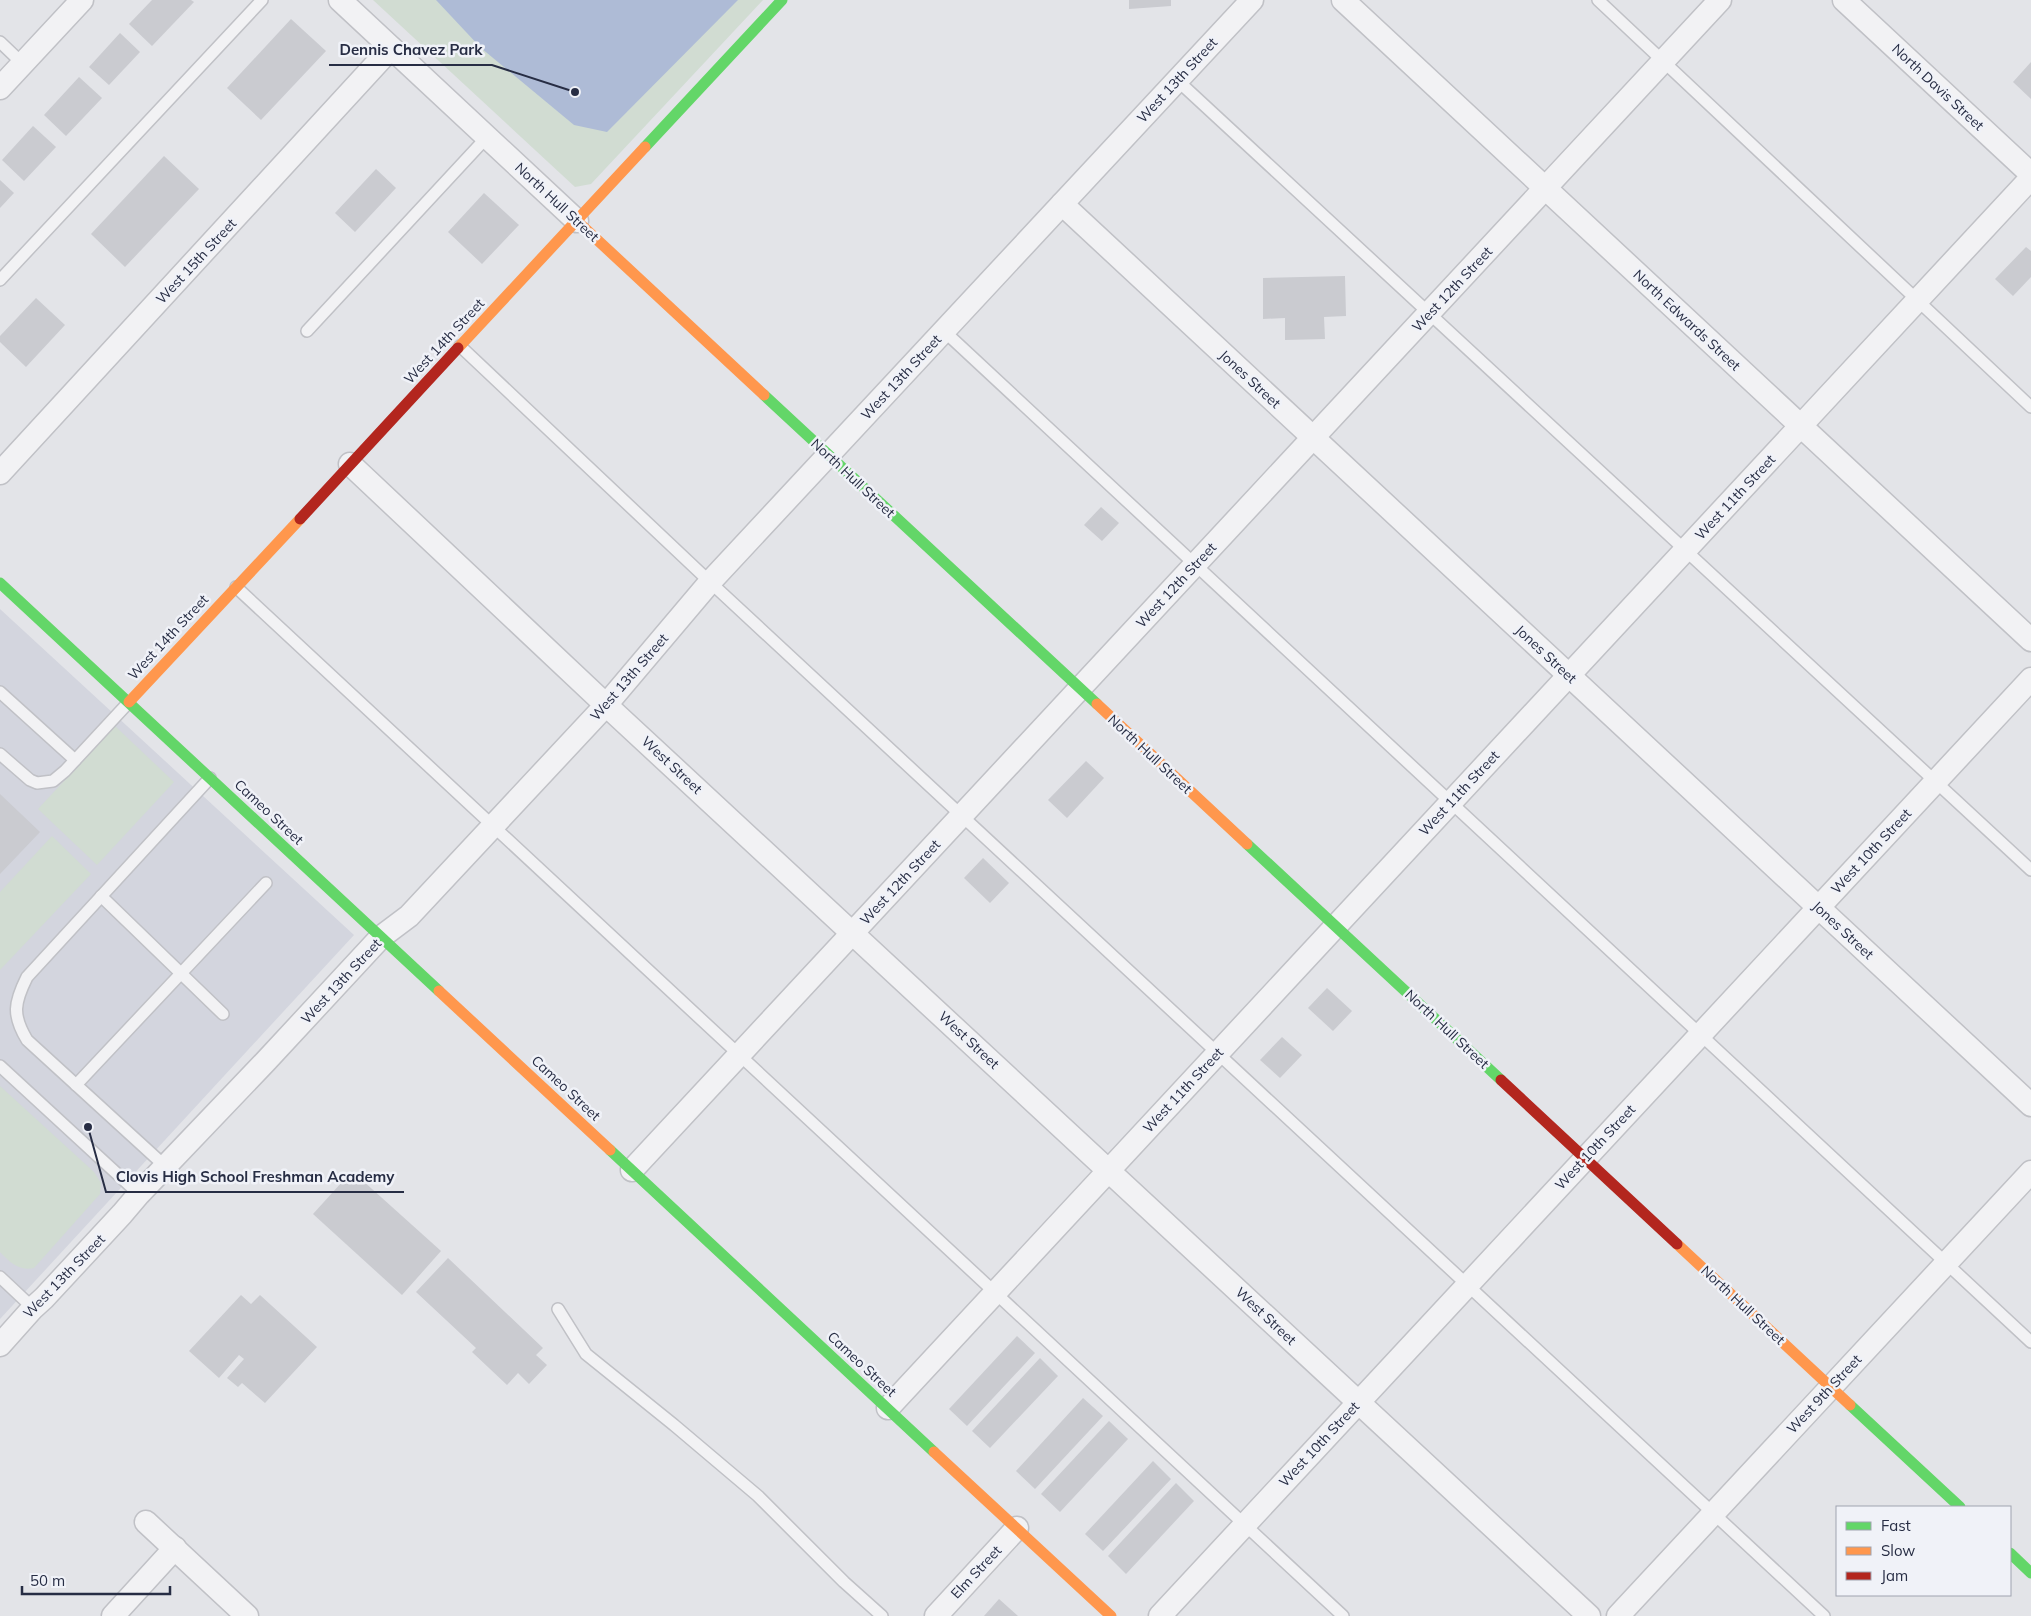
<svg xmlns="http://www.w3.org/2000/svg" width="2031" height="1616" viewBox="0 0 2031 1616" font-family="Mulish,sans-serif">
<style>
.built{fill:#d3d5de}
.green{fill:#d1dcd2}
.water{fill:#aebbd6}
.building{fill:#cacbd0}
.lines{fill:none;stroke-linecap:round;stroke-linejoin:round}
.lane-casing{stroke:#c0c1c6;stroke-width:14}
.street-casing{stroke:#c0c1c6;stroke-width:25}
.lane{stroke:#f2f2f4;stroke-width:11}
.street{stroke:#f2f2f4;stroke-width:22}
.fast{stroke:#63d668;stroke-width:11}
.slow{stroke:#ff974d;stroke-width:11}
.jam{stroke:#b3261e;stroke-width:11}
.labels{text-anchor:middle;stroke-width:5;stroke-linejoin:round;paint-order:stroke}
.street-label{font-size:14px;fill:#272d44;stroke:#f0f2f8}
.leader{fill:none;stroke:#272d44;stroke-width:2}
.callout-dot{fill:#272d44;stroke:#f0f2f8;stroke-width:2}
.callout-label{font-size:15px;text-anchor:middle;font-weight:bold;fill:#272d44;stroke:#f0f2f8;stroke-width:5;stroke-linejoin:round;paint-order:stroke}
</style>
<rect width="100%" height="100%" fill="#e3e4e8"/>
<!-- built -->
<polygon class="built" points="0,609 354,935 0,1319"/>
<!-- green -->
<g class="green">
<polygon points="373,0 763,0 591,184 575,187"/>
<polygon points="115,726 174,782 97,865 38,809"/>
<polygon points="52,836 91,874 0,970 0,892"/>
<path d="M0,1086L94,1172L101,1183L100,1194L34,1268C18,1271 11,1263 0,1252Z"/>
</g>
<!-- water -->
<polygon class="water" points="436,0 738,0 607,132 574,125 481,48"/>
<!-- building -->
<g class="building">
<polygon points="152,0 191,0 194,2 152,46 129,24"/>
<polygon points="1129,0 1171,0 1171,6 1129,9"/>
<polygon points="291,19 326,51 261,120 227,88"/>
<polygon points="120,33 140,52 109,85 89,67"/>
<polygon points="2031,62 2031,99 2013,82"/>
<polygon points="79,77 102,98 66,136 44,115"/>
<polygon points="33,126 56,147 24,181 2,160"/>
<polygon points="164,156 199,189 125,267 91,234"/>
<polygon points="376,169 396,188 355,232 335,213"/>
<polygon points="0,180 14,193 0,208"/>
<polygon points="484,193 519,225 482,264 448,232"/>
<polygon points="2026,247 2031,251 2031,277 2013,296 1995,279"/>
<polygon points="1345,276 1346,316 1324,317 1325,339 1285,340 1285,318 1263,319 1263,278"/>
<polygon points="36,298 65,325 26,367 0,342 0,336"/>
<polygon points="1101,507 1119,523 1102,541 1084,525"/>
<polygon points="1086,761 1104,778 1067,818 1048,800"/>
<polygon points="0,794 40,832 0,874"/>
<polygon points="983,858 1009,883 990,903 964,878"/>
<polygon points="1327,988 1352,1011 1333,1031 1308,1008"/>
<polygon points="1282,1037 1302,1055 1280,1078 1260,1060"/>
<polygon points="352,1171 441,1251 402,1295 313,1214"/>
<polygon points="448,1258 543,1348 536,1355 547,1365 529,1384 518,1373 507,1385 472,1352 476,1348 416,1292"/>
<polygon points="241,1295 251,1304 260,1295 317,1347 265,1403 242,1383 238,1387 227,1378 244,1359 239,1355 219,1378 189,1351"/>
<polygon points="1017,1336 1035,1353 967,1426 949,1409"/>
<polygon points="1040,1358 1058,1376 990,1448 972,1431"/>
<polygon points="1083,1398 1103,1416 1035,1489 1016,1471"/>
<polygon points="1109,1421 1128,1439 1060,1512 1041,1494"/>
<polygon points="1153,1461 1171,1479 1103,1551 1085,1534"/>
<polygon points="1176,1483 1194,1501 1126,1574 1108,1556"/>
<polygon points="999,1599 1018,1616 984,1616"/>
</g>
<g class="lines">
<!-- lane casing -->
<g class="lane-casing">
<g id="lane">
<polyline points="1598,0 2031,407"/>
<polyline points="0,42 23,64"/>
<polyline points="1177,80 2031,870"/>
<polyline points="0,280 262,0"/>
<polyline points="307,331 487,137"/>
<polyline points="944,331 2031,1342"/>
<polyline points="460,346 710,582 1824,1616"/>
<polyline points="236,587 1343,1616"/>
<polyline points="0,692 75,760"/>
<polyline points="0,754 30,780 37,783 53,781 65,771 129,702"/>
<polyline points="101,896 223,1014"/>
<polyline points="0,1066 139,1194"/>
<polyline points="76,1085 266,883"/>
<path d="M166,1167L27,1040C12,1015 14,1003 27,977L210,778"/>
<polyline points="0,1277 33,1308"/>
<polyline points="558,1309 586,1354 674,1425 758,1496 844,1582 882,1616"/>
</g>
</g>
<!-- street casing -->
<g class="street-casing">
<g id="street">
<polyline points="340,0 577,221"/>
<polyline points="1343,0 2031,640"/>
<polyline points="1844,0 2031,174"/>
<polyline points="0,88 82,0"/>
<polyline points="1062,204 2031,1105"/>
<polyline points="350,464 606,705 1589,1616"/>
<polyline points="0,473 391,48"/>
<polyline points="632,1170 1720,0"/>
<polyline points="0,1345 33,1308 44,1298 122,1214 139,1194 266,1061 381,937 409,916 606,705 710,582 1252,0"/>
<polyline points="888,1408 2031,178"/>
<polyline points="146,1522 247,1616"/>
<polyline points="113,1616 175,1548"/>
<polyline points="936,1616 1017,1528"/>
<polyline points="1160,1616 2031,679"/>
<polyline points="1618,1616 2031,1172"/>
</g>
</g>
<!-- lane -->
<use href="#lane" class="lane"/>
<!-- street -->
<use href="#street" class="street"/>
<!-- fast -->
<g class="fast">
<polyline points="645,147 782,0"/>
<polyline points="764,395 1097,704"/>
<polyline points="0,583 439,991"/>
<polyline points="1247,844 1501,1080"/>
<polyline points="610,1150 934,1452"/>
<polyline points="1850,1405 1960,1507"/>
<polyline points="2010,1553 2031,1573"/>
</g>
<!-- slow -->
<g class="slow">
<polyline points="577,221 764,395"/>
<polyline points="458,348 645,147"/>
<polyline points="129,702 300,519"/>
<polyline points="1097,704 1247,844"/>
<polyline points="439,991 610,1150"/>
<polyline points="1677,1244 1850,1405"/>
<polyline points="934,1452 1111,1616"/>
</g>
<!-- jam -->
<g class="jam">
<polyline points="300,519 458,348"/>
<polyline points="1501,1080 1677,1244"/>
</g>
</g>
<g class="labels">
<!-- street labels -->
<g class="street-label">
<text transform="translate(1177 80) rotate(-47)" y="5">West 13th Street</text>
<text transform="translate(1938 87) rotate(43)" y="5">North Davis Street</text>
<text transform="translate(557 202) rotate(43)" y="5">North Hull Street</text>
<text transform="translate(196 261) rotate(-47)" y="5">West 15th Street</text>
<text transform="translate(1452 289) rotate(-47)" y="5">West 12th Street</text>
<text transform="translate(1687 320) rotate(43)" y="5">North Edwards Street</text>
<text transform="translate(444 341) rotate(-47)" y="5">West 14th Street</text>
<text transform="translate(901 377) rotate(-47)" y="5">West 13th Street</text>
<text transform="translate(1250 379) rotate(43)" y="5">Jones Street</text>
<text transform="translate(853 478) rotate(43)" y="5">North Hull Street</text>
<text transform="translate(1735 497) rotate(-47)" y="5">West 11th Street</text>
<text transform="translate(1176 585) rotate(-47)" y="5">West 12th Street</text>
<text transform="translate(168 637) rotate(-47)" y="5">West 14th Street</text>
<text transform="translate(1546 654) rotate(43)" y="5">Jones Street</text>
<text transform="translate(629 677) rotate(-49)" y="5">West 13th Street</text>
<text transform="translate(1150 754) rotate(43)" y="5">North Hull Street</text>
<text transform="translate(672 765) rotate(43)" y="5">West Street</text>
<text transform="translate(1459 793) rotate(-47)" y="5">West 11th Street</text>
<text transform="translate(269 812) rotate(43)" y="5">Cameo Street</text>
<text transform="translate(1871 851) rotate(-47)" y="5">West 10th Street</text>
<text transform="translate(900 882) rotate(-47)" y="5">West 12th Street</text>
<text transform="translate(1843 930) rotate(43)" y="5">Jones Street</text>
<text transform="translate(341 981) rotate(-47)" y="5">West 13th Street</text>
<text transform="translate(1447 1029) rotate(43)" y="5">North Hull Street</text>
<text transform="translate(969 1040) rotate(43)" y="5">West Street</text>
<text transform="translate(566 1088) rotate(43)" y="5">Cameo Street</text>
<text transform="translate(1183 1090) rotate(-47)" y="5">West 11th Street</text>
<text transform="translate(1595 1147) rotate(-47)" y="5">West 10th Street</text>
<text transform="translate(64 1276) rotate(-46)" y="5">West 13th Street</text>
<text transform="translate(1743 1305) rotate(43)" y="5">North Hull Street</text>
<text transform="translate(1266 1316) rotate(43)" y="5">West Street</text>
<text transform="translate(862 1364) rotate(43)" y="5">Cameo Street</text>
<text transform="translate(1824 1394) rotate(-47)" y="5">West 9th Street</text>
<text transform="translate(1319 1444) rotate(-47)" y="5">West 10th Street</text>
<text transform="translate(976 1572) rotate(-47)" y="5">Elm Street</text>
</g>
</g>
<!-- callouts -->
<path class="leader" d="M575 92L492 65H329M88 1127L106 1192H404"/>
<g class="callout-dot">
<circle cx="575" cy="92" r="5"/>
<circle cx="88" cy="1127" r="5"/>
</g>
<g class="callout-label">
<text x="411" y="55">Dennis Chavez Park</text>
<text x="255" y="1182">Clovis High School Freshman Academy</text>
</g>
<!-- legend -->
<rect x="1836" y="1506" width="175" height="90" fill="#f0f2f8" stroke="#a0a3b0"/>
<rect x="1846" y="1522" width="25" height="8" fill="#63d668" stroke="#a0a3b0"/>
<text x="1881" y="1531" font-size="15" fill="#272d44">Fast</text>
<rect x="1846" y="1547" width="25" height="8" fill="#ff974d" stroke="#a0a3b0"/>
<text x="1881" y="1556" font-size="15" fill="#272d44">Slow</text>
<rect x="1846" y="1572" width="25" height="8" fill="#b3261e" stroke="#a0a3b0"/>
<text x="1881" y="1581" font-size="15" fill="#272d44">Jam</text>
<!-- scale -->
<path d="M22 1586v8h148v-8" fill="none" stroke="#272d44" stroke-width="2.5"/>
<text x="30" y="1586" font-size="15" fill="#272d44" stroke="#f0f2f8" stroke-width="4" paint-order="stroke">50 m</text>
</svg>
